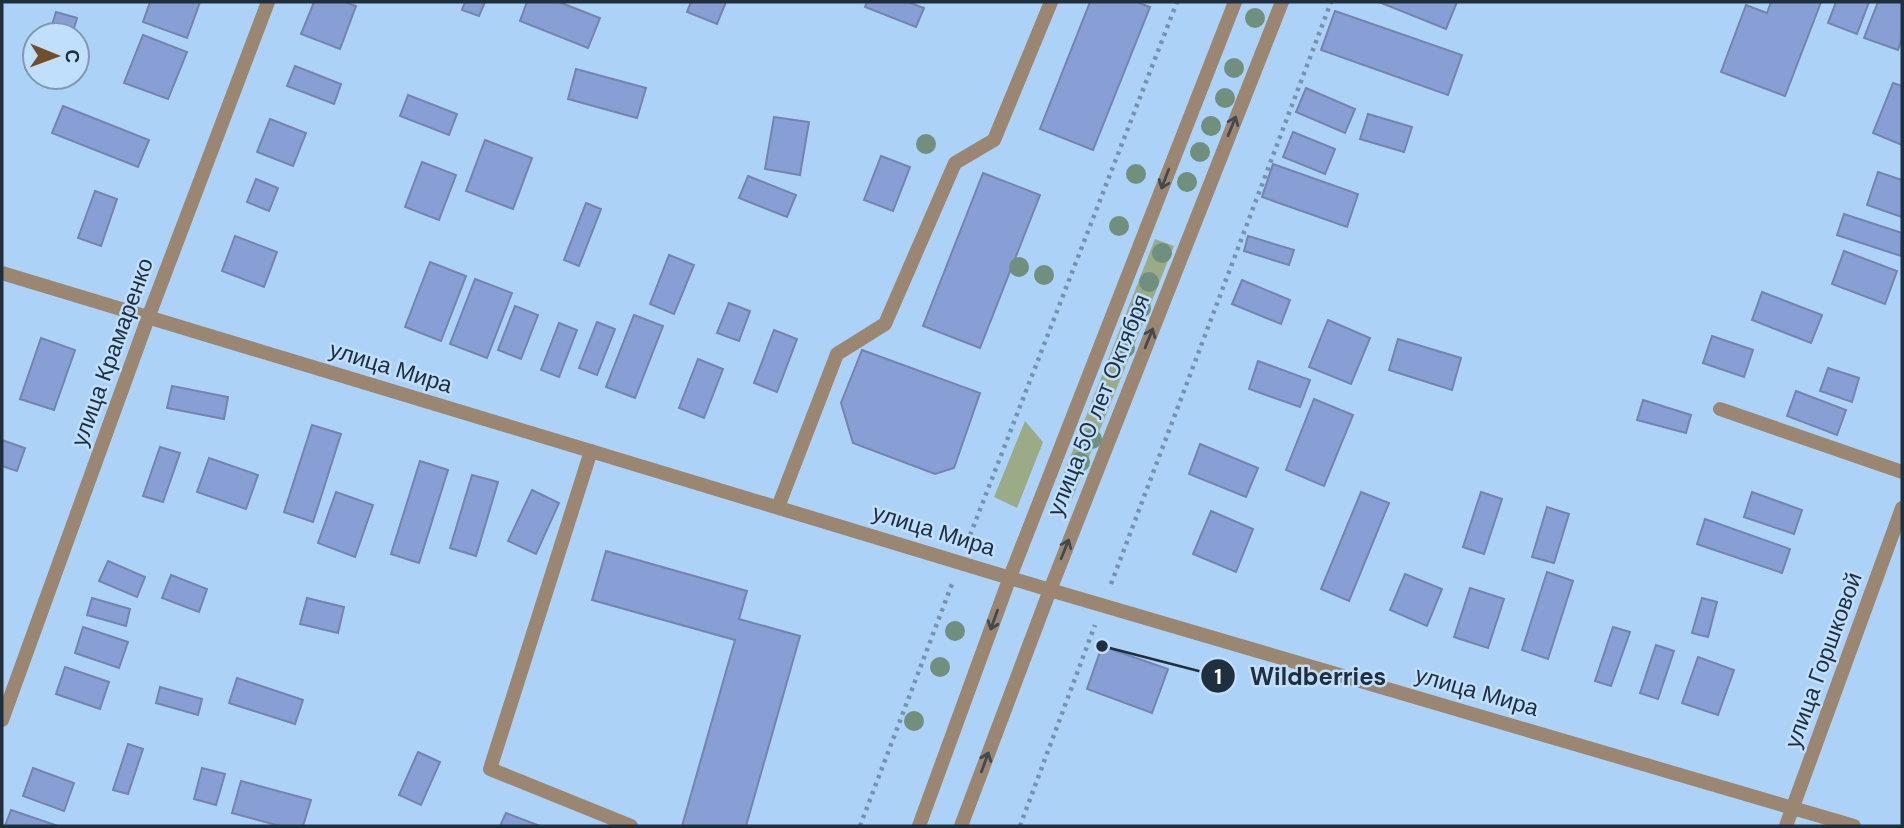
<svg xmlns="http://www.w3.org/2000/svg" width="1904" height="828" viewBox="0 0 1904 828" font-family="'DM Sans',sans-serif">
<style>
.green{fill:#9aab85}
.building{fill:#889fd6;stroke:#7384ad;stroke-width:2}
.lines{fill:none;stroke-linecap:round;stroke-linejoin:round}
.path{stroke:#7593ae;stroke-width:4.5;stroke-dasharray:3.5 5;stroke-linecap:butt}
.lane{stroke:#9a8671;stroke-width:14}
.street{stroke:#9a8671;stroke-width:14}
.tree{fill:#718f7d}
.oneway{stroke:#45494d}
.labels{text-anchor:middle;stroke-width:5;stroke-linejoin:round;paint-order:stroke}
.street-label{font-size:23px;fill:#202f3d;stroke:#c0dffc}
.leader{fill:none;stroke:#202f3d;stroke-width:2.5}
.callout-dot{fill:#202f3d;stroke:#c0dffc;stroke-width:2.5}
.mark-label{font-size:21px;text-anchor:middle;font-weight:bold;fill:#fff}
.callout-label{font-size:24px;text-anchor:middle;font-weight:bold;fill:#202f3d;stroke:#c0dffc;stroke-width:5;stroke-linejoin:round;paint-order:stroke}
</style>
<rect width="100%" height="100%" fill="#acd3f7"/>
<!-- green -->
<g class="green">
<polygon points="1155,239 1174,246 1072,499 1057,491"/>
<polygon points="1025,421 1043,442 1017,508 994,497"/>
</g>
<!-- building -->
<g class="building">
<polygon points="150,2 200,2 187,38 143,22"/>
<polygon points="314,2 345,2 356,6 340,49 301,34"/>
<polygon points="465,2 485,2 479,16 462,10"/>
<polygon points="527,2 559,2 600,18 588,48 520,21"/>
<polygon points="691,2 726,2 717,24 687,12"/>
<polygon points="867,2 908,2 924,8 916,27 865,7"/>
<polygon points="1090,2 1137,2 1150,7 1093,150 1040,129"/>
<polygon points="1379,2 1457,2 1446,29"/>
<polygon points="1771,2 1821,2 1785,96 1721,72 1746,5 1767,13"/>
<polygon points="1836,2 1869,2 1857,34 1828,23"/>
<polygon points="1878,2 1902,2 1902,38 1898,50 1864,38"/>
<polygon points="1335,11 1462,55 1448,95 1321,50"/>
<polygon points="56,12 77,18 72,35 49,35"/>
<polygon points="143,35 187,52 168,99 124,83"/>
<polygon points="295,66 341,84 334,104 287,86"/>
<polygon points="576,69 646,88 637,118 568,99"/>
<polygon points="1893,83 1902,86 1902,145 1873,133"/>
<polygon points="1306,88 1355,109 1345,133 1296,112"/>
<polygon points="408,95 457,114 449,135 400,116"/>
<polygon points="63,106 149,140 138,167 52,133"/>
<polygon points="1368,114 1412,127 1404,152 1360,139"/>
<polygon points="774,117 809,122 800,175 765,169"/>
<polygon points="270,119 306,133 293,166 257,152"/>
<polygon points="1293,132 1335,149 1325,174 1283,157"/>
<polygon points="485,140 532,158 513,209 466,191"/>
<polygon points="881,156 910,167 893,211 864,200"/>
<polygon points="422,162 456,175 439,220 405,207"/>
<polygon points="1273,164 1358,194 1347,227 1262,197"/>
<polygon points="1878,172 1902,180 1902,217 1867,205"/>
<polygon points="983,173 1040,195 980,348 923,326"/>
<polygon points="748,176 796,195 787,217 739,198"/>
<polygon points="256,179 278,188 269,211 247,202"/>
<polygon points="95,191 117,199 101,246 78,238"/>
<polygon points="586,203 601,209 579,266 564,260"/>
<polygon points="1844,214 1902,233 1901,256 1837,235"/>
<polygon points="235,236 277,252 264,287 222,271"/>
<polygon points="1248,236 1294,250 1289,265 1244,251"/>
<polygon points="1844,251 1897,271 1885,304 1832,284"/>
<polygon points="669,255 694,265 674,314 650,304"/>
<polygon points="430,262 466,276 441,341 405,327"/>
<polygon points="475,279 512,293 487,358 450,344"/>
<polygon points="1242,280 1290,300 1281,324 1232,304"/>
<polygon points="1762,292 1822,315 1811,343 1752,320"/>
<polygon points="729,303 750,311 739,341 717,333"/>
<polygon points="515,306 538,315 521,359 498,350"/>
<polygon points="634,315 663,326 635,398 606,387"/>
<polygon points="1328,320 1370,338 1351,384 1309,367"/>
<polygon points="597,322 615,329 597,375 579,368"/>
<polygon points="559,323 577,330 559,377 541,370"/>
<polygon points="774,330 797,339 777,392 754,383"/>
<polygon points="1712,336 1753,350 1744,377 1703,363"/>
<polygon points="41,338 75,350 54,410 20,399"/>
<polygon points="1398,339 1461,358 1452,390 1389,370"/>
<polygon points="862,350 980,393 954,468 935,474 853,443 841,403"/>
<polygon points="698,359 723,369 704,418 679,408"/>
<polygon points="1258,361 1310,380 1300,407 1249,389"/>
<polygon points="1828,368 1859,378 1852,402 1820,391"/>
<polygon points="172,386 228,397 224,419 167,408"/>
<polygon points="1796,391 1846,410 1837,435 1787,416"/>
<polygon points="1314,399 1353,415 1324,486 1286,470"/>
<polygon points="1643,400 1691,415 1686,433 1637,420"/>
<polygon points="312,425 341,434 313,522 284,512"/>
<polygon points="2,440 25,448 17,471 2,466"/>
<polygon points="1200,444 1258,468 1246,497 1189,474"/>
<polygon points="160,447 180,453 163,502 143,496"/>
<polygon points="209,458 258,475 246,509 197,492"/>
<polygon points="420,461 448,470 419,563 391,554"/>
<polygon points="472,475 498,482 476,556 450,548"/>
<polygon points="532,490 559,503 536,554 508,541"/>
<polygon points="336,492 373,505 355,557 318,543"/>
<polygon points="1361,492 1389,503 1349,601 1321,589"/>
<polygon points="1481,492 1502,499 1484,554 1463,547"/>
<polygon points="1752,492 1802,510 1794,534 1744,517"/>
<polygon points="1547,507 1569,514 1554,563 1532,557"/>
<polygon points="1211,511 1253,529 1236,572 1193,554"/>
<polygon points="1705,519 1790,549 1782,573 1697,544"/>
<polygon points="606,551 747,591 739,619 800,636 746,826 682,826 735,640 592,600"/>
<polygon points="108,561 145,577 137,597 99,581"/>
<polygon points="1547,572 1573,581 1548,659 1522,650"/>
<polygon points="1405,574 1442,589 1427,626 1390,610"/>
<polygon points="171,575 207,589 199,612 162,598"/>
<polygon points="1470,588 1504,599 1488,648 1454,637"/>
<polygon points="92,598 130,609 126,626 87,615"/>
<polygon points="307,598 344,607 338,633 300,624"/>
<polygon points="1702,598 1717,602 1708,637 1692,633"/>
<polygon points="83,627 128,642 119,668 75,653"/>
<polygon points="1613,627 1630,632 1611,686 1595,681"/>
<polygon points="1656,645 1674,651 1658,699 1640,693"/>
<polygon points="1102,646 1168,669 1152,713 1087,689"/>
<polygon points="1698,657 1734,670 1718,715 1682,703"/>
<polygon points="65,667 109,682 100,709 56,694"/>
<polygon points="237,678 303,700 295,724 229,703"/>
<polygon points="160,687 202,699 198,715 156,703"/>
<polygon points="128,744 143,749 128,794 113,790"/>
<polygon points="418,752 440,762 421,805 399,795"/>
<polygon points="33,768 74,783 64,811 23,796"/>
<polygon points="202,768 225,774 216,805 194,799"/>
<polygon points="241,781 311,800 303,826 280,826 232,813"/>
<polygon points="11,810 58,826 5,826"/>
<polygon points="506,813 540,826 500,826"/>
</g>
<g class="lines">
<!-- path -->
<g class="path">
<polyline points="967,543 1177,2"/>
<polyline points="1111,584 1331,2"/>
<polyline points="860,826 952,584"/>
<polyline points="1020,826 1095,625"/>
</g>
<!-- lane -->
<g class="lane">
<polyline points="1720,409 1902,472"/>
<polyline points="591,451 490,769 631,826"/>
<polyline points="778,507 837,354 885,324 955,163 994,140 1051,2"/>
</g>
<!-- street -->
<g class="street">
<polyline points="2,273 1050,590 1854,826"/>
<polyline points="2,720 148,318 268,2"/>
<polyline points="919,826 1010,577 1235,2"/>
<polyline points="961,826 1050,590 1282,2"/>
<polyline points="1786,826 1902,508"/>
</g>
</g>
<!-- trees -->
<g class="tree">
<circle cx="1255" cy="18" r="10"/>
<circle cx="1234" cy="68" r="10"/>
<circle cx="1225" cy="98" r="10"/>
<circle cx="1211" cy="126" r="10"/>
<circle cx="926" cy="144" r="10"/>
<circle cx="1200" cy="152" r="10"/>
<circle cx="1136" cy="174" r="10"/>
<circle cx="1187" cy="182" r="10"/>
<circle cx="1119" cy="226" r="10"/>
<circle cx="1162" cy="253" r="10"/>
<circle cx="1019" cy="267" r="10"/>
<circle cx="1044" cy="275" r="10"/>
<circle cx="1149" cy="282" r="10"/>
<circle cx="1141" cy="308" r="10"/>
<circle cx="1125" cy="348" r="10"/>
<circle cx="1092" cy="439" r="10"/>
<circle cx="1080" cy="462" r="10"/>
<circle cx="955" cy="631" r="10"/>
<circle cx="940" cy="667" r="10"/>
<circle cx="914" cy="721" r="10"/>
</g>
<!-- one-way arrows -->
<defs><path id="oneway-shaft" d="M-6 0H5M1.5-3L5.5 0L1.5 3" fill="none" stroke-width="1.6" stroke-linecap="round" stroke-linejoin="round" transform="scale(1.75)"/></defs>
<g class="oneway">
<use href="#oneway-shaft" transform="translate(1232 126) rotate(-68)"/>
<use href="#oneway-shaft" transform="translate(1165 179) rotate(111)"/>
<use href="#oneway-shaft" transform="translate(1149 338) rotate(-68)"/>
<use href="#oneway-shaft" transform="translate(1065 549) rotate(-68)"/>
<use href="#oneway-shaft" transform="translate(994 620) rotate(110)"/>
<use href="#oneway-shaft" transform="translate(985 762) rotate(-70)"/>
</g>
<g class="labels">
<!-- street labels -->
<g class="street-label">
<text transform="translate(112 352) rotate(-70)" y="8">улица Крамаренко</text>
<text transform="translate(391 367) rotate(17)" y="8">улица Мира</text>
<text transform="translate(1098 405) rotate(-68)" y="8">улица 50 лет Октября</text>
<text transform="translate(934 530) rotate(17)" y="8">улица Мира</text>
<text transform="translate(1823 660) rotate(-70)" y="8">улица Горшковой</text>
<text transform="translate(1477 691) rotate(16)" y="8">улица Мира</text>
</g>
</g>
<!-- callouts -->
<path class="leader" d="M1102 646L1218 676"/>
<g class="callout-dot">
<circle cx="1102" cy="646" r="7"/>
<circle cx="1218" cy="676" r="18"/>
</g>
<g class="mark-label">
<text x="1218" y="684">1</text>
</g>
<g class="callout-label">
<text x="1318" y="685">Wildberries</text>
</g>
<!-- border -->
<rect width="1904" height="828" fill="none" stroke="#202f3d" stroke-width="7"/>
<!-- north arrow -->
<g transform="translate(56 56) rotate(91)"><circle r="33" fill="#c0dffc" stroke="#8099b0" stroke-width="2"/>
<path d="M0-5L12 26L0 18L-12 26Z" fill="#724f28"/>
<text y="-10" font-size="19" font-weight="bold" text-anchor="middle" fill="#202f3d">С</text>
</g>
</svg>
